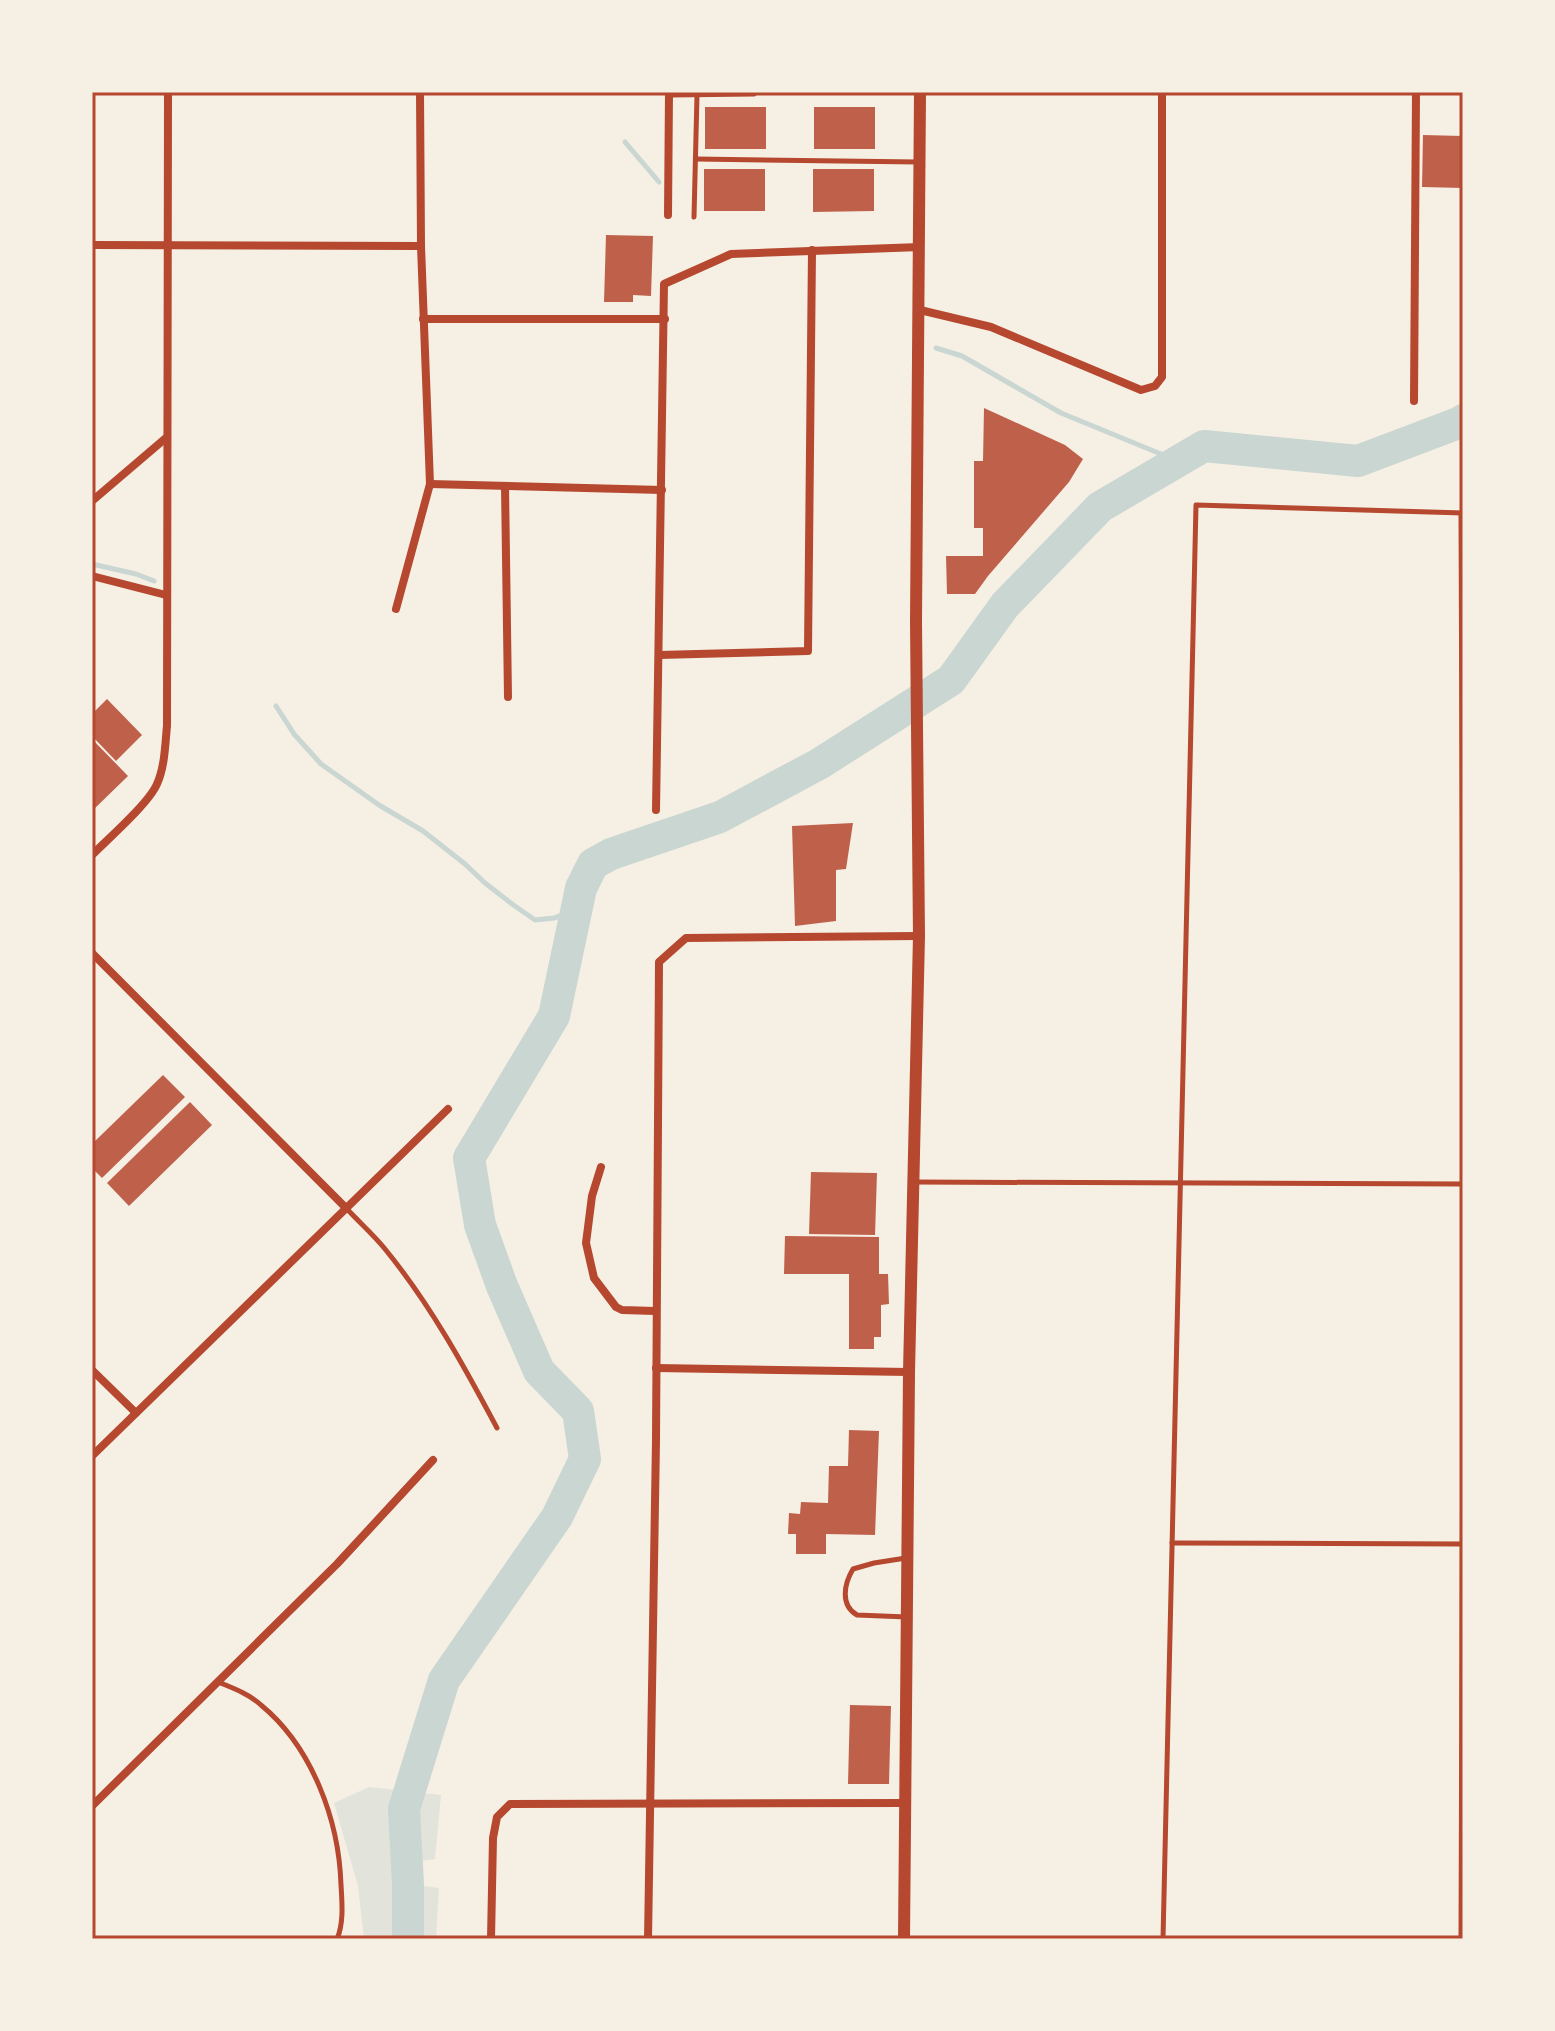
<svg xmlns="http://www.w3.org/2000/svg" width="1555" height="2031" viewBox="0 0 1555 2031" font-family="'Space Grotesk',sans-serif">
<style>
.green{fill:#e2e4dc}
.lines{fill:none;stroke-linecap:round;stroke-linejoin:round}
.stream{stroke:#c9d6d2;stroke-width:5}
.river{stroke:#c9d6d2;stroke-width:32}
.building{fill:#bf614a}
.service{stroke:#b5482f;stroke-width:5}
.minor{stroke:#b5482f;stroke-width:8}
.tertiary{stroke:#b5482f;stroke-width:12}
.neatline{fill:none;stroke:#b5482f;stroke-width:3}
</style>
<rect width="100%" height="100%" fill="#f6efe4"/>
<!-- green -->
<polygon class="green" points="369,1787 441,1795 435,1859 414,1862 416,1885 439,1888 436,1939 364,1939 358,1886 334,1803"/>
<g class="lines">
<!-- stream -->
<g class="stream">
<polyline points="625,142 659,182"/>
<polyline points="936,348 962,356 1061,413 1178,461"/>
<polyline points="92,564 136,574 154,581"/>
<polyline points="276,706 294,734 321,764 379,805 423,831 465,864 485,883 512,904 535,920 554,918 576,911"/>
</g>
<!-- river -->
<polyline class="river" points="408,1939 408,1885 404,1809 444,1680 557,1517 585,1459 578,1411 539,1371 502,1286 480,1225 469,1158 554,1016 581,888 593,864 611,854 720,817 819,764 951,680 1005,605 1100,507 1204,446 1358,461 1461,422 1463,420"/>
</g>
<!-- building -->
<g class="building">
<rect x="705" y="107" width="61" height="42"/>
<rect x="814" y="107" width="61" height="42"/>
<polygon points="1423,135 1463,136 1463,188 1422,187"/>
<rect x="704" y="169" width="61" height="42"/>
<polygon points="813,169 874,169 874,211 813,212"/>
<polygon points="606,235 653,236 651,296 633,295 633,302 604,302"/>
<polygon points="984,408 1065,445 1083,459 1069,482 988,576 975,594 947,594 946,556 983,556 983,528 974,528 974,461 983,461"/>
<polygon points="107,699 142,735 116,761 92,736 92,714"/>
<polygon points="92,739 128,776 92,811"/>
<polygon points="853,823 846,869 836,870 836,921 795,926 792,826"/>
<polygon points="163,1075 185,1097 102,1178 92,1168 92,1144"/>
<polygon points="190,1102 212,1125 129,1206 107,1183"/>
<polygon points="811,1172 877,1173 875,1235 809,1234"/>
<polygon points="785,1236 879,1237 879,1274 888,1274 889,1304 881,1305 881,1337 874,1337 874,1349 849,1349 849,1274 784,1274"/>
<polygon points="849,1430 879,1431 875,1535 826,1534 826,1554 796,1554 796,1534 788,1534 789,1513 800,1514 801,1502 828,1503 829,1466 848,1466"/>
<polygon points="850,1705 891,1706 889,1784 848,1784"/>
</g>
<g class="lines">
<!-- service -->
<g class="service">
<polyline points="670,95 754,94"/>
<polyline points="696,159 918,162"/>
<polyline points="694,217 697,95"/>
<polyline points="1461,514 1463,995"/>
<polyline points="914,1182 1463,1184"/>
<path d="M347,1209C359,1222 374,1235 385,1249C430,1304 464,1366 497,1428"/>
<polyline points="1172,1543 1463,1544"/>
<path d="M906,1558L874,1563L853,1569C844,1584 840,1605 857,1615L907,1617"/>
<path d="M218,1682C233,1688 249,1694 261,1705C312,1747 339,1820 341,1885C342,1902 344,1923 337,1939"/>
<polyline points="1163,1939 1196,505 1463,513"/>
<polyline points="1461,1939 1463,1365"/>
</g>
<!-- minor -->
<g class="minor">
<polyline points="668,215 669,92"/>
<polyline points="92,245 421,246"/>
<polyline points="920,310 991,327 1141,390 1155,386 1162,377 1162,92"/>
<polyline points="423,319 665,319"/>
<polyline points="1414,401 1416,92"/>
<polyline points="430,484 662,490"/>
<polyline points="505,486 508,697"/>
<polyline points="92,501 167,437"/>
<polyline points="92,576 166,595"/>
<polyline points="396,609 430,484 421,246 420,92"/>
<polyline points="659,655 808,651 812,250"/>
<polyline points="656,810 664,284 731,254 920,247"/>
<path d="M92,855C108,839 149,803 157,784C165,766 165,745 167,726L168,92"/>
<polyline points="92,953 346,1208"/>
<polyline points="601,1167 592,1196 586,1243 594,1278 616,1307 622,1310 655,1311"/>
<polyline points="656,1368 909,1372"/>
<polyline points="92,1370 136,1413"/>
<polyline points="92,1456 448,1109"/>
<polyline points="92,1806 337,1564 433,1460"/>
<polyline points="491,1939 493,1838 497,1817 510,1804 906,1803"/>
<polyline points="648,1939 656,1440 659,962 686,938 919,936"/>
</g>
<!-- tertiary -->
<polyline class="tertiary" points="904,1939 909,1372 919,936 916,622 920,92"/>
</g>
<!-- border -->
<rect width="1555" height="2031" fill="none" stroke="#f6efe4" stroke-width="188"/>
<rect x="94" y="94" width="1367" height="1843" class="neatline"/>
</svg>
